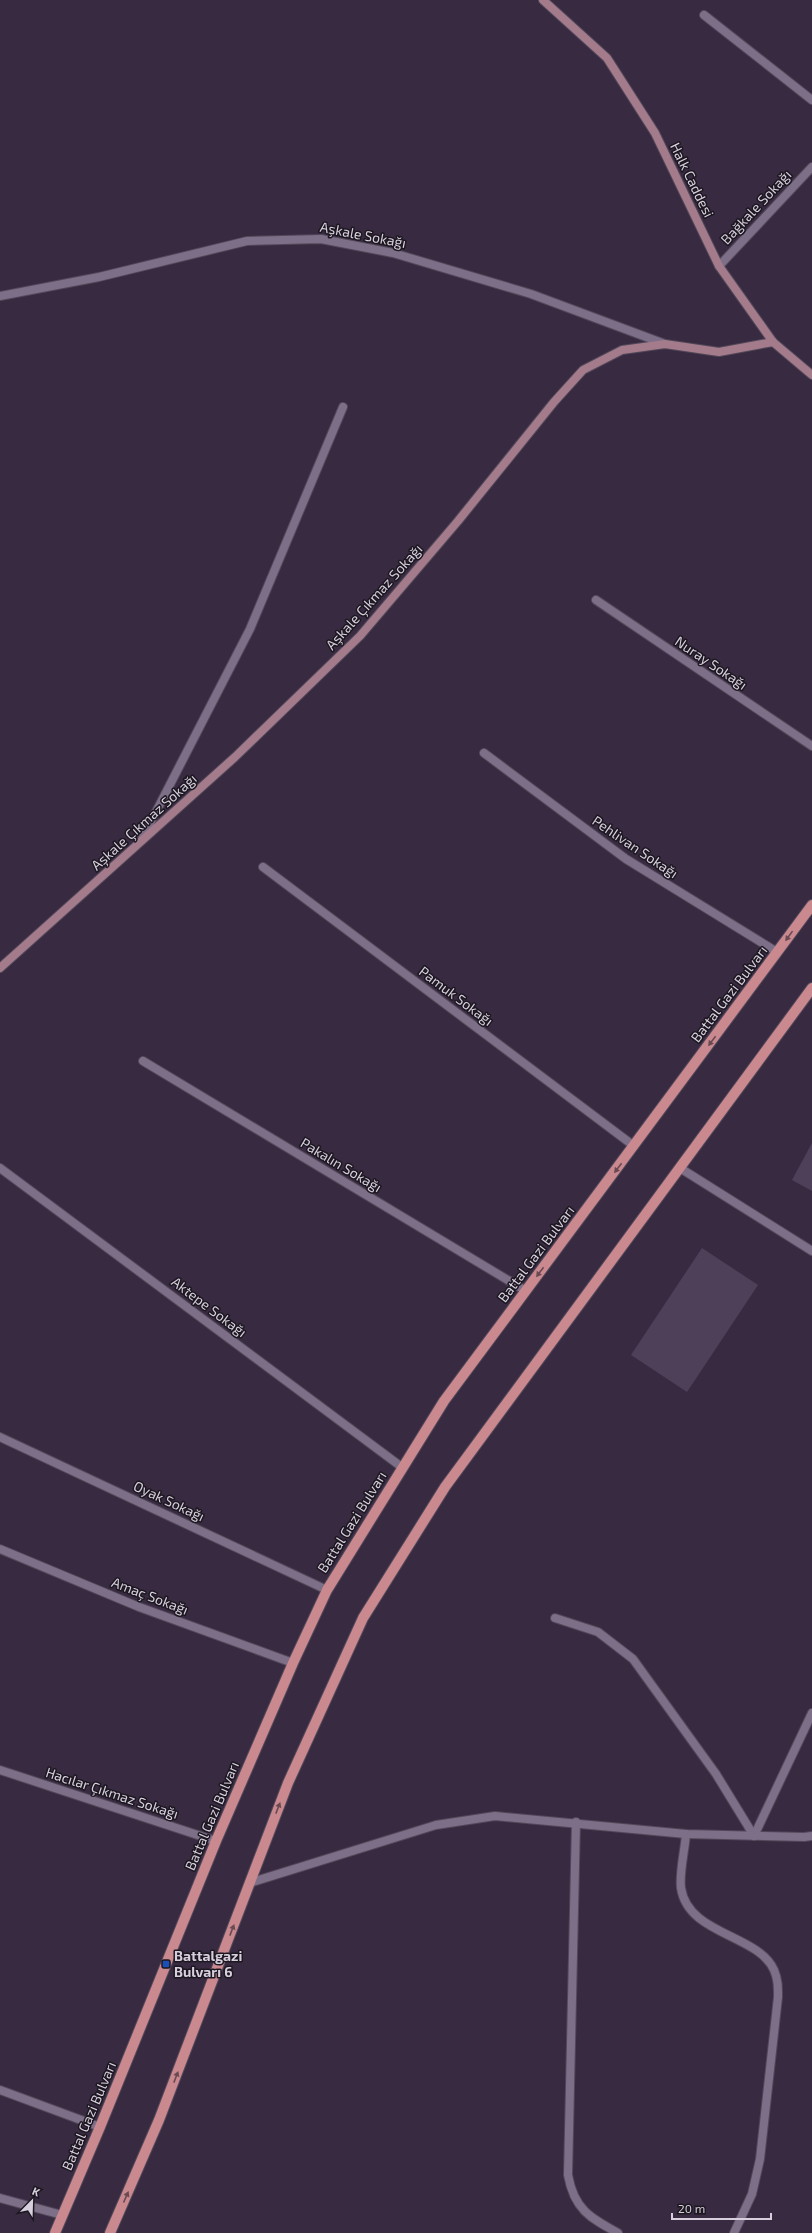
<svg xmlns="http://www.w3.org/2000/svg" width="812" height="2233" viewBox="0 0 812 2233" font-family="'Exo 2',sans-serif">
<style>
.building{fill:#4d4058}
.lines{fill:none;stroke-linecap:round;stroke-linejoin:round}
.lane-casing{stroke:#53485a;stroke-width:10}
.street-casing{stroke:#53485a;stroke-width:10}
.secondary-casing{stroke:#53485a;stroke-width:10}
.primary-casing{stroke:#53485a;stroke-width:12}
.lane{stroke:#7d6f88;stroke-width:8}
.street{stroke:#7d6f88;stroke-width:8}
.secondary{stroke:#a47b8b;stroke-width:8}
.primary{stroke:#ca888f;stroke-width:10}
.oneway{fill:#6a4a52}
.transit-dot{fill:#1a4fb4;stroke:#1c1720;stroke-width:1.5}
.labels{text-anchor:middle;stroke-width:3;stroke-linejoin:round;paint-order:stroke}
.street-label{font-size:14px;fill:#d7cfdd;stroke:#1c1720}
.poi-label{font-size:14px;font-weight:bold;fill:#d7cfdd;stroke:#1c1720;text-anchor:start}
</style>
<rect width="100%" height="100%" fill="#382b41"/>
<!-- building -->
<g class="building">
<polygon points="812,1143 812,1191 792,1180"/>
<polygon points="702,1248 758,1285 687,1392 631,1355"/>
</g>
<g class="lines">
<!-- lane casing -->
<g class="lane-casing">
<polyline id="lane" points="704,15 812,100"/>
</g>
<!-- street casing -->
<g class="street-casing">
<g id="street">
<polyline points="719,266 812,167"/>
<polyline points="0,296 99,277 247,241 321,239 393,253 531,294 665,344"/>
<polyline points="596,600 812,746"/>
<polyline points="484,753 626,859 777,952"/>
<polyline points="142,839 250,629 343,407"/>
<polyline points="263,867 634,1146"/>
<polyline points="143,1061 526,1291"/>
<polyline points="0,1168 403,1468"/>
<polyline points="680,1168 812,1251"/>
<polyline points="0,1437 327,1590"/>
<polyline points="0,1549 139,1607 293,1663"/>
<polyline points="555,1618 598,1632 633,1659 716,1774 754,1836"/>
<polyline points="0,1770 216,1841"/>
<path d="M576,1822L568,2175C574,2209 590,2218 618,2233"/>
<path d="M686,1834C685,1849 679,1873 681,1888C688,1935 758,1934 774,1970C778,1979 778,1987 778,1997L760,2159L752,2194L734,2233"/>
<polyline points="754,1836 812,1713"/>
<polyline points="249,1883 436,1825 495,1816 686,1834 804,1837 812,1836"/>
<polyline points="0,2090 100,2127"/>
<polyline points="0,2198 62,2215"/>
</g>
</g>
<!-- secondary casing -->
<g class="secondary-casing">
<g id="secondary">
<polyline points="543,0 607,58 655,133 719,266 773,342 812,375"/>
<polyline points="0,968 235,757 360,636 458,521 554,402 583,370 622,350 665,344 719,352 773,342"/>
</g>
</g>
<!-- primary casing -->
<g class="primary-casing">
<g id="primary">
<polyline points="55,2233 100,2127 216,1841 293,1663 327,1590 444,1401 812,905"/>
<polyline points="110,2233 159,2120 288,1783 363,1618 445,1487 812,988"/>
</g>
</g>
<!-- lane -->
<use href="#lane" class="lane"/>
<!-- street -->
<use href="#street" class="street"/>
<!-- secondary -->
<use href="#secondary" class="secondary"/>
<!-- primary -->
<use href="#primary" class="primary"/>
</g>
<!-- one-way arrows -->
<defs><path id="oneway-solid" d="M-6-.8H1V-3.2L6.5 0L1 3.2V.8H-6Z"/></defs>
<g class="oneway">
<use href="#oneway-solid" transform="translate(789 936) rotate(126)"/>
<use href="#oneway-solid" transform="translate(712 1041) rotate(127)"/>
<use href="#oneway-solid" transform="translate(618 1168) rotate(127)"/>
<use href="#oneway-solid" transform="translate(540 1272) rotate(127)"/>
<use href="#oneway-solid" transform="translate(278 1808) rotate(-69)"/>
<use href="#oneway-solid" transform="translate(232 1930) rotate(-69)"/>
<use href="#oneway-solid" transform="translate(176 2077) rotate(-69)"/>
<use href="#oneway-solid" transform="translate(126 2197) rotate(-66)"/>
</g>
<!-- markers -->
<rect class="transit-dot" x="162" y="1960" width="8" height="8" rx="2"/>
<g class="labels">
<!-- street labels -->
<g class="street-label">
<text transform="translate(692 180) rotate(64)" y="5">Halk Caddesi</text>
<text transform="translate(756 207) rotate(-47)" y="5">Bağkale Sokağı</text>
<text transform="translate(363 235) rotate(11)" y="5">Aşkale Sokağı</text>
<text transform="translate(374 597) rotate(-48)" y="5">Aşkale Çıkmaz Sokağı</text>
<text transform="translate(711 663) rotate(34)" y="5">Nuray Sokağı</text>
<text transform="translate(144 822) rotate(-42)" y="5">Aşkale Çıkmaz Sokağı</text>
<text transform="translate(635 847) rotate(34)" y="5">Pehlivan Sokağı</text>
<text transform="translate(729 994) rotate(-53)" y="5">Battal Gazi Bulvarı</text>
<text transform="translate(456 996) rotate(37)" y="5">Pamuk Sokağı</text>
<text transform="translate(341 1165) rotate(31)" y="5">Pakalın Sokağı</text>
<text transform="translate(536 1254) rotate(-53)" y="5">Battal Gazi Bulvarı</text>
<text transform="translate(209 1307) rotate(37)" y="5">Aktepe Sokağı</text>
<text transform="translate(169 1501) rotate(25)" y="5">Oyak Sokağı</text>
<text transform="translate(352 1522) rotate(-58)" y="5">Battal Gazi Bulvarı</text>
<text transform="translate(150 1596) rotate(21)" y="5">Amaç Sokağı</text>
<text transform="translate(112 1793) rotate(18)" y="5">Hacılar Çıkmaz Sokağı</text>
<text transform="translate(212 1816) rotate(-67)" y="5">Battal Gazi Bulvarı</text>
<text transform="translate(89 2116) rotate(-67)" y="5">Battal Gazi Bulvarı</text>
</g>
<!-- poi labels -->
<g class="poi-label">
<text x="174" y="1961">Battalgazi<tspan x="174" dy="16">Bulvarı 6</tspan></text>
</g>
</g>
<!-- north arrow -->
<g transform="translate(32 2201) rotate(23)" stroke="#1c1720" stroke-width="3" paint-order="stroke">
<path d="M0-3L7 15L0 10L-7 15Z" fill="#d7cfdd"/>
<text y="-6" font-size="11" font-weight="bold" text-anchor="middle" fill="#d7cfdd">K</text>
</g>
<!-- scale -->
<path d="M672 2213v6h99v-6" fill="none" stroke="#d7cfdd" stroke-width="2"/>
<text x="678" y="2213" font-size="12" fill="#d7cfdd" stroke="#1c1720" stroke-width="3" paint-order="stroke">20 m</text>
</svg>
